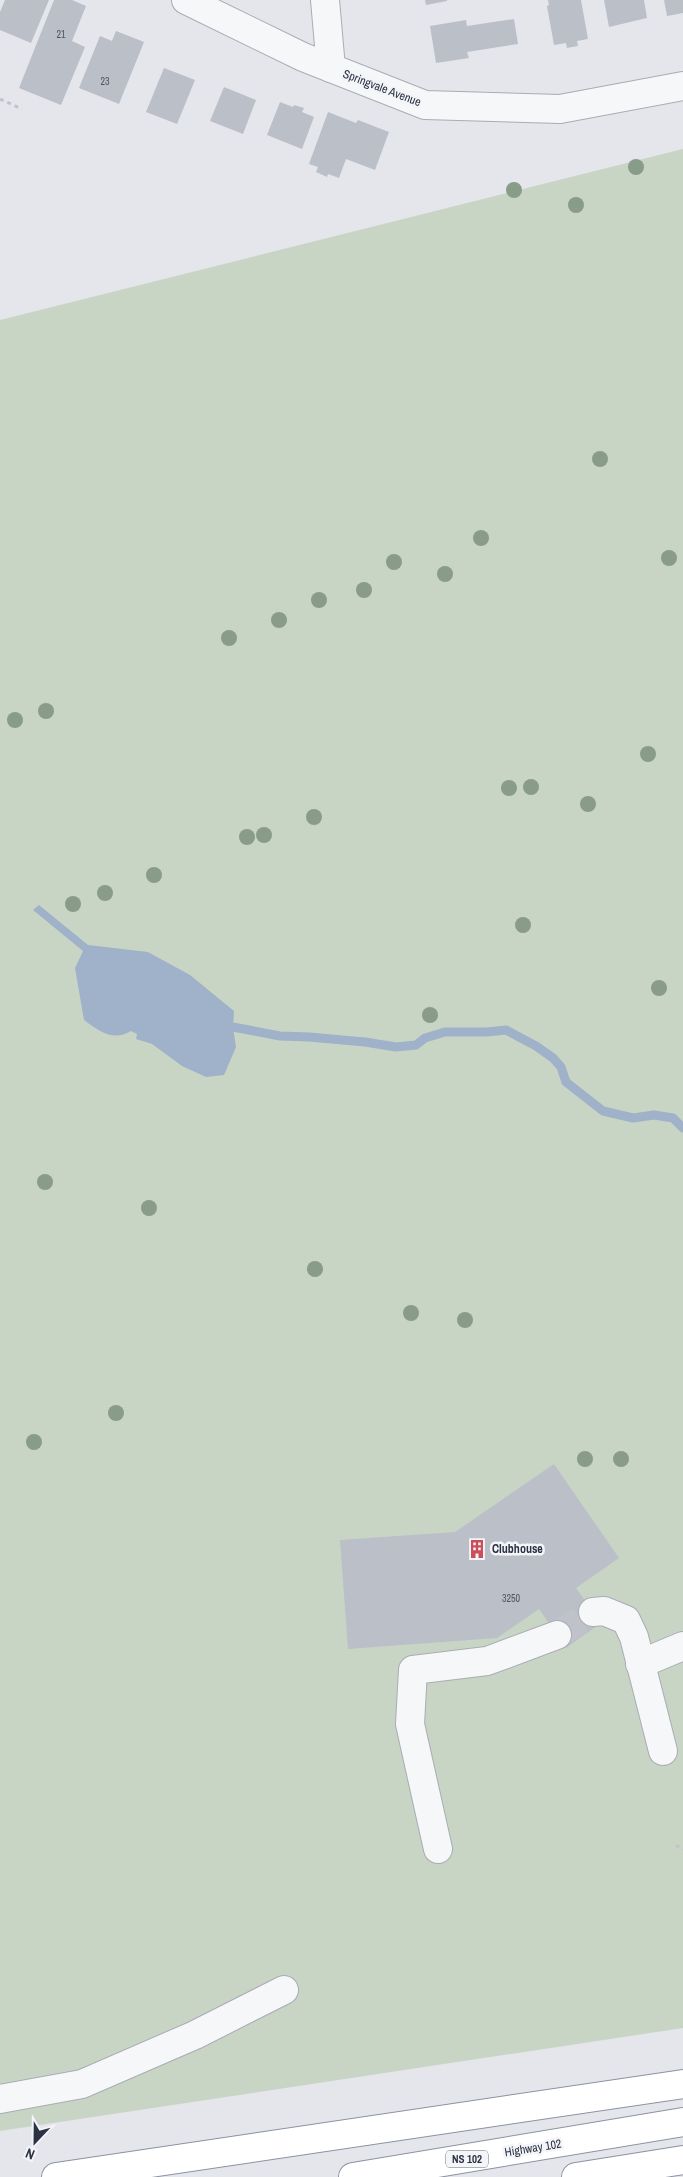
<svg xmlns="http://www.w3.org/2000/svg" width="683" height="2177" viewBox="0 0 683 2177" font-family="'Archivo Narrow',sans-serif">
<style>
.green{fill:#c8d5c5}
.water{fill:#a0b1ca}
.lines{fill:none;stroke-linecap:round;stroke-linejoin:round}
.stream{stroke:#a0b1ca;stroke-width:9}
.building{fill:#bbbfc8}
.minor-tunnel{stroke:#bfc2c9;stroke-width:28;stroke-dasharray:28 14;stroke-linecap:butt}
.minor-casing{stroke:#a9acb5;stroke-width:30}
.highway-casing{stroke:#8b92a1;stroke-width:30}
.path{stroke:#c1c4ca;stroke-width:3;stroke-dasharray:4 4;stroke-linecap:butt}
.minor{stroke:#f6f7f9;stroke-width:28}
.highway{stroke:#fff;stroke-width:28}
.tree{fill:#899b89}
.labels{text-anchor:middle;stroke-width:5;stroke-linejoin:round;paint-order:stroke}
.number-label{font-size:10px;fill:#505564}
.shield{fill:#f3f5f8;stroke:#686c79;stroke-width:1}
.shield-label{font-size:11px;font-weight:bold;fill:#2c3243}
.street-label{font-size:12px;fill:#2c3243;stroke:#f3f5f8}
.poi-label{font-size:12px;font-weight:bold;fill:#2c3243;stroke:#f3f5f8;text-anchor:start}
</style>
<rect width="100%" height="100%" fill="#e4e6eb"/>
<!-- green -->
<polygon class="green" points="683,149 683,2028 0,2131 0,320"/>
<!-- water -->
<path class="water" d="M39,905L88,945L148,952L190,975L234,1011L233,1027L236,1047L224,1075L206,1077L182,1066L152,1044L136,1039L137,1034L131,1031C113,1042 99,1031 84,1020L75,968L83,951L33,910Z"/>
<g class="lines">
<!-- stream -->
<polyline class="stream" points="233,1027 280,1036 309,1037 365,1042 396,1047 416,1045 425,1038 445,1032 487,1032 506,1030 536,1046 553,1058 561,1067 566,1082 603,1111 633,1118 654,1115 673,1118 683,1128"/>
</g>
<!-- building -->
<g class="building">
<polygon points="5,0 49,0 31,43 0,30 0,12"/>
<polygon points="54,0 72,0 86,6 72,41 85,47 61,105 19,88"/>
<polygon points="425,0 447,0 447,1 426,5"/>
<polygon points="548,0 581,0 588,39 577,41 578,46 567,48 566,43 554,45 547,6 549,5"/>
<polygon points="604,0 644,0 647,18 609,27"/>
<polygon points="664,0 683,0 683,13 667,16"/>
<polygon points="514,19 518,44 467,52 469,58 436,63 430,26 466,20 467,26"/>
<polygon points="116,31 144,42 119,104 79,88 100,36 112,41"/>
<polygon points="164,68 195,80 177,124 146,112"/>
<polygon points="224,87 256,100 243,134 210,121"/>
<polygon points="280,102 293,107 294,105 304,108 302,112 314,117 302,149 267,135"/>
<polygon points="328,112 356,123 358,120 389,132 375,170 346,159 339,178 328,174 327,177 316,172 318,167 309,164"/>
<polygon points="554,1464 619,1558 576,1588 601,1623 566,1648 539,1609 497,1638 348,1649 340,1540 455,1532"/>
</g>
<g class="lines">
<!-- minor-tunnel -->
<polyline class="minor-tunnel" points="557,1635 593,1612"/>
<!-- minor casing -->
<g class="minor-casing">
<g id="minor">
<polyline points="186,0 303,57 425,105 560,109 683,86"/>
<polyline points="325,0 331,68"/>
<polyline points="593,1612 604,1611 626,1620 634,1637 663,1751"/>
<polyline points="640,1664 683,1646"/>
<polyline points="438,1849 410,1724 413,1670 487,1661 557,1635"/>
<polyline points="0,2099 82,2084 195,2035 284,1990"/>
</g>
</g>
<!-- highway casing -->
<g class="highway-casing">
<g id="highway">
<polyline points="56,2177 683,2084"/>
<polyline points="353,2177 683,2122"/>
<polyline points="576,2177 683,2160"/>
</g>
</g>
<!-- path -->
<g class="path">
<polyline points="0,99 22,109"/>
<polyline points="676,1845 683,1850"/>
</g>
<!-- minor -->
<use href="#minor" class="minor"/>
<!-- highway -->
<use href="#highway" class="highway"/>
</g>
<!-- trees -->
<g class="tree">
<circle cx="636" cy="167" r="8"/>
<circle cx="514" cy="190" r="8"/>
<circle cx="576" cy="205" r="8"/>
<circle cx="600" cy="459" r="8"/>
<circle cx="481" cy="538" r="8"/>
<circle cx="669" cy="558" r="8"/>
<circle cx="394" cy="562" r="8"/>
<circle cx="445" cy="574" r="8"/>
<circle cx="364" cy="590" r="8"/>
<circle cx="319" cy="600" r="8"/>
<circle cx="279" cy="620" r="8"/>
<circle cx="229" cy="638" r="8"/>
<circle cx="46" cy="711" r="8"/>
<circle cx="15" cy="720" r="8"/>
<circle cx="648" cy="754" r="8"/>
<circle cx="531" cy="787" r="8"/>
<circle cx="509" cy="788" r="8"/>
<circle cx="588" cy="804" r="8"/>
<circle cx="314" cy="817" r="8"/>
<circle cx="264" cy="835" r="8"/>
<circle cx="247" cy="837" r="8"/>
<circle cx="154" cy="875" r="8"/>
<circle cx="105" cy="893" r="8"/>
<circle cx="73" cy="904" r="8"/>
<circle cx="523" cy="925" r="8"/>
<circle cx="659" cy="988" r="8"/>
<circle cx="430" cy="1015" r="8"/>
<circle cx="45" cy="1182" r="8"/>
<circle cx="149" cy="1208" r="8"/>
<circle cx="315" cy="1269" r="8"/>
<circle cx="411" cy="1313" r="8"/>
<circle cx="465" cy="1320" r="8"/>
<circle cx="116" cy="1413" r="8"/>
<circle cx="34" cy="1442" r="8"/>
<circle cx="585" cy="1459" r="8"/>
<circle cx="621" cy="1459" r="8"/>
</g>
<!-- icons -->
<defs>
<g id="building-bare" transform="scale(1.5)"><path d="M-4-6H4V6H1V3H-1V6H-4ZM-2.5-4.3h1.7v1.8h-1.7ZM.8-4.3h1.7v1.8H.8ZM-2.5-1h1.7V.8h-1.7ZM.8-1h1.7V.8H.8Z" fill="#cb4e58" stroke="#f3f5f8" stroke-width="2.5" paint-order="stroke"/></g>
</defs>
<g fill-rule="evenodd">
<use href="#building-bare" x="477" y="1549"/>
</g>
<g class="labels">
<!-- number labels -->
<g class="number-label">
<text x="61" y="38">21</text>
<text x="105" y="85">23</text>
<text x="511" y="1602">3250</text>
</g>
<!-- shield labels -->
<rect class="shield" x="446" y="2150.5" width="42" height="17" rx="4"/>
<g class="shield-label">
<text x="467" y="2163">NS 102</text>
</g>
<!-- street labels -->
<g class="street-label">
<text transform="translate(382 88) rotate(21)" y="4">Springvale Avenue</text>
<text transform="translate(533 2148) rotate(-9)" y="4">Highway 102</text>
</g>
<!-- poi labels -->
<g class="poi-label">
<text x="492" y="1553">Clubhouse</text>
</g>
</g>
<!-- north arrow -->
<g transform="translate(35 2142) rotate(202)" stroke="#f3f5f8" stroke-width="4" paint-order="stroke">
<path d="M0-4L9 19L0 12L-9 19Z" fill="#2c3243"/>
<text y="-8" font-size="14" font-weight="bold" text-anchor="middle" fill="#2c3243">N</text>
</g>
</svg>
